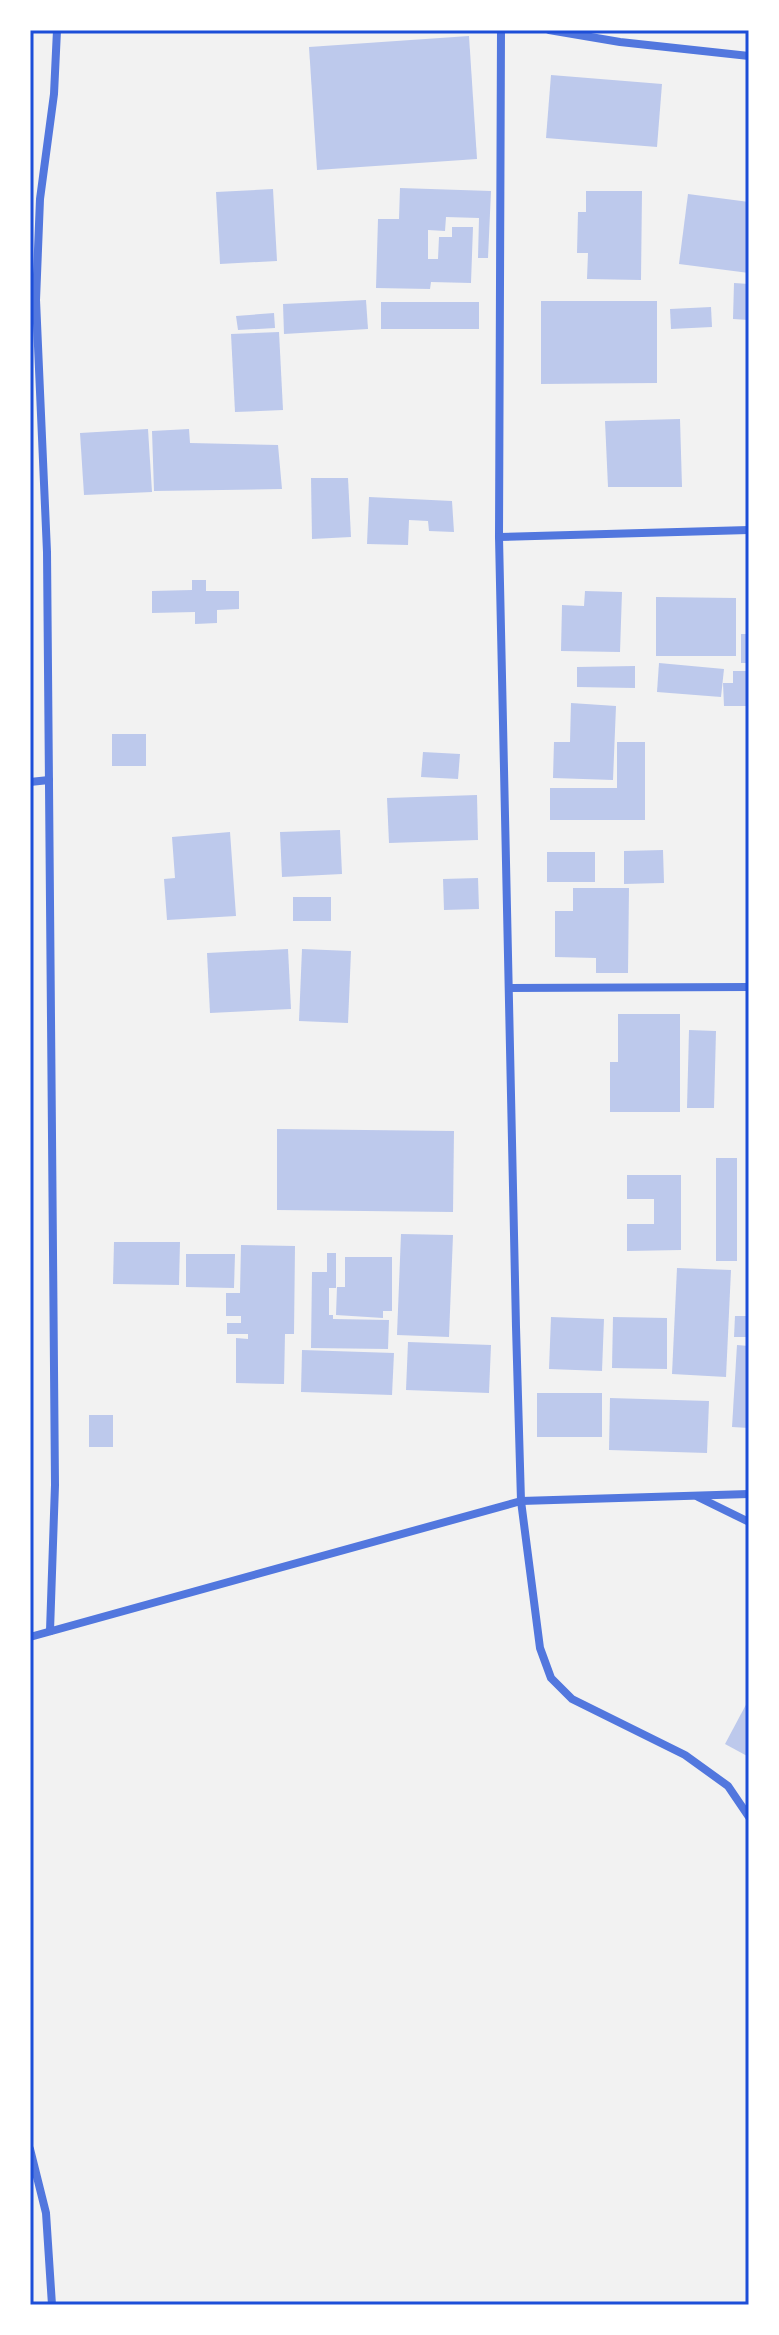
<svg xmlns="http://www.w3.org/2000/svg" width="779" height="2335" viewBox="0 0 779 2335" font-family="'Alegreya Sans',sans-serif">
<style>
.building{fill:#bdc9ec}
.lines{fill:none;stroke-linecap:round;stroke-linejoin:round}
.minor{stroke:#5277de;stroke-width:8}
.neatline{fill:none;stroke:#1d4ed8;stroke-width:3}
</style>
<rect width="100%" height="100%" fill="#f2f2f2"/>
<!-- building -->
<g class="building">
<polygon points="469,36 477,159 317,170 309,47"/>
<polygon points="551,75 662,84 657,147 546,138"/>
<polygon points="400,188 491,191 488,258 478,258 479,218 446,217 445,231 428,230 428,259 438,259 439,237 452,237 452,227 473,227 471,283 431,282 430,289 376,288 378,219 399,219"/>
<polygon points="273,189 277,261 220,264 216,192"/>
<polygon points="586,191 642,191 641,280 587,279 588,253 577,253 578,212 586,212"/>
<polygon points="688,194 749,202 749,273 679,264"/>
<polygon points="734,283 749,284 749,320 733,319"/>
<polygon points="366,300 368,329 284,334 283,304"/>
<polygon points="541,301 657,301 657,383 541,384"/>
<rect x="381" y="302" width="98" height="27"/>
<polygon points="711,307 712,327 671,329 670,309"/>
<polygon points="274,313 275,328 238,330 236,316"/>
<polygon points="279,332 283,410 235,412 231,334"/>
<polygon points="680,419 682,487 608,487 605,421"/>
<polygon points="148,429 152,492 84,495 80,433"/>
<polygon points="189,429 190,443 278,445 282,489 154,491 152,431"/>
<polygon points="311,478 348,478 351,537 312,539"/>
<polygon points="369,497 452,501 454,532 429,531 428,521 409,520 408,545 367,544"/>
<polygon points="192,580 206,580 206,591 239,591 239,609 217,610 217,623 195,624 195,612 152,613 152,591 192,590"/>
<polygon points="585,591 622,592 620,652 561,651 562,605 584,606"/>
<polygon points="656,597 736,598 736,656 656,656"/>
<rect x="741" y="634" width="8" height="29"/>
<polygon points="659,663 724,669 721,697 657,692"/>
<polygon points="635,666 635,688 577,687 577,667"/>
<polygon points="733,671 749,671 749,706 724,706 723,683 733,683"/>
<polygon points="571,703 616,706 613,780 553,778 554,742 570,742"/>
<rect x="112" y="734" width="34" height="32"/>
<polygon points="617,742 645,742 645,820 550,820 550,788 617,788"/>
<polygon points="423,752 460,754 458,779 421,777"/>
<polygon points="477,795 478,840 389,843 387,798"/>
<polygon points="340,830 342,874 282,877 280,832"/>
<polygon points="230,832 236,916 167,920 164,879 175,878 172,837"/>
<polygon points="663,850 664,883 624,884 624,851"/>
<rect x="547" y="852" width="48" height="30"/>
<polygon points="478,878 479,909 444,910 443,879"/>
<polygon points="573,888 629,888 628,973 596,973 596,958 555,957 555,911 573,911"/>
<rect x="293" y="897" width="38" height="24"/>
<polygon points="288,949 291,1009 210,1013 207,953"/>
<polygon points="302,949 351,951 348,1023 299,1021"/>
<polygon points="618,1014 680,1014 680,1112 610,1112 610,1062 618,1062"/>
<polygon points="689,1030 716,1031 714,1108 687,1108"/>
<polygon points="277,1129 454,1131 453,1212 277,1210"/>
<rect x="716" y="1158" width="21" height="103"/>
<polygon points="627,1175 681,1175 681,1250 627,1251 627,1224 654,1224 654,1199 627,1199"/>
<polygon points="401,1234 453,1235 449,1337 397,1335"/>
<polygon points="114,1242 180,1242 179,1285 113,1284"/>
<polygon points="241,1245 295,1246 294,1334 285,1334 284,1384 236,1383 236,1338 248,1339 248,1334 227,1334 227,1323 241,1323 241,1316 226,1316 226,1293 240,1293"/>
<polygon points="327,1253 336,1253 336,1288 329,1288 329,1315 333,1315 333,1319 389,1320 388,1349 311,1348 312,1272 327,1272"/>
<polygon points="186,1254 235,1254 234,1288 186,1287"/>
<polygon points="345,1257 392,1257 392,1311 383,1311 383,1318 336,1315 337,1287 345,1287"/>
<polygon points="677,1268 731,1270 726,1377 672,1374"/>
<polygon points="735,1316 749,1316 749,1337 734,1337"/>
<polygon points="551,1317 604,1319 602,1371 549,1369"/>
<polygon points="613,1317 667,1318 667,1369 612,1368"/>
<polygon points="408,1342 491,1345 489,1393 406,1390"/>
<polygon points="737,1345 749,1346 749,1428 732,1427"/>
<polygon points="302,1350 394,1353 392,1395 301,1392"/>
<rect x="537" y="1393" width="65" height="44"/>
<polygon points="610,1398 709,1401 707,1453 609,1450"/>
<rect x="89" y="1415" width="24" height="32"/>
<polygon points="749,1699 749,1757 725,1744"/>
</g>
<g class="lines">
<!-- minor -->
<g class="minor">
<polyline points="501,30 499,537 516,1327 521,1501 540,1648 551,1678 572,1699 685,1755 728,1786 749,1817"/>
<polyline points="549,30 620,42 749,56"/>
<polyline points="499,537 749,530"/>
<polyline points="30,782 49,780"/>
<polyline points="509,988 749,987"/>
<polyline points="698,1497 749,1522"/>
<polyline points="50,1631 55,1485 47,552 36,300 40,199 54,94 57,30"/>
<polyline points="30,1637 521,1501 749,1494"/>
<polyline points="30,2149 46,2213 52,2305"/>
</g>
</g>
<!-- border -->
<rect width="779" height="2335" fill="none" stroke="#ffffff" stroke-width="64"/>
<rect x="32" y="32" width="715" height="2271" class="neatline"/>
</svg>
